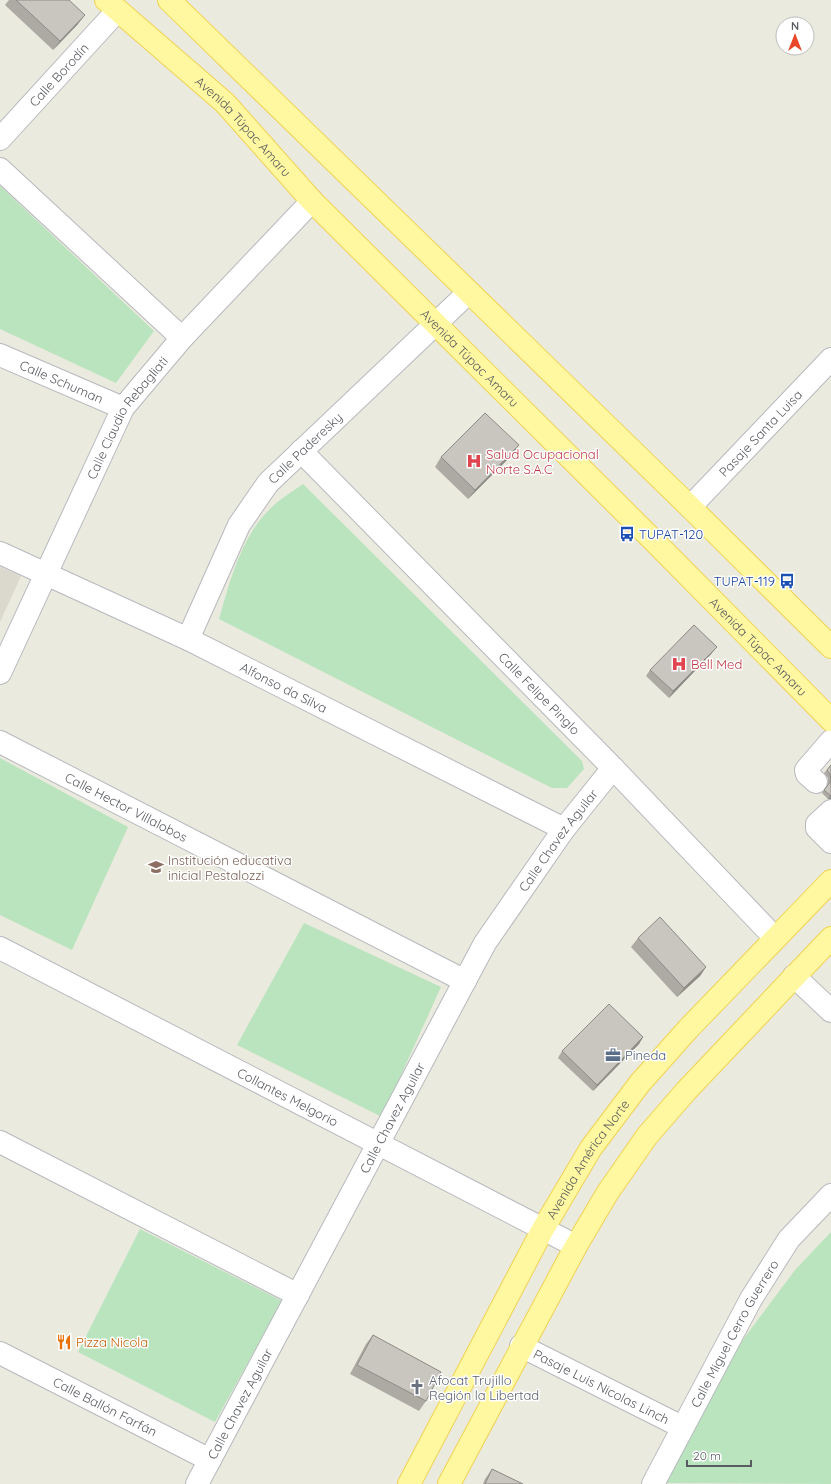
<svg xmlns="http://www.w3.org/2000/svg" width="831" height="1484" viewBox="0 0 831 1484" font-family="Quicksand,sans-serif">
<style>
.education{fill:#dbd9cd}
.green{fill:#bae4be}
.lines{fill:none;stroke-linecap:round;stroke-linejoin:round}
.minor-casing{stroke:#b7b9be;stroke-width:24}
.major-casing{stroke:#f1d252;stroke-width:24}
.minor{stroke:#fff;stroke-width:22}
.major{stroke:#fff8a0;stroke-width:22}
.wall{fill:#acaaa3}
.shaded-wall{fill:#8c8b85}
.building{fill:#c8c6be;stroke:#8c8b85}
.labels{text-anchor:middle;stroke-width:3;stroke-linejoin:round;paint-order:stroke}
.street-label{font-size:13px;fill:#585b60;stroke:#fff}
.health-label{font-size:13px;fill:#be3a42;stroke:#fff;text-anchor:start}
.transit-label{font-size:13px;fill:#164399;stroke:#fff;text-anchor:start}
.education-label{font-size:13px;fill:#785e54;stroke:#fff;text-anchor:start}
.service-label{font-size:13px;fill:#4e5e75;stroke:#fff;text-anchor:start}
.food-label{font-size:13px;fill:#c56008;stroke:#fff;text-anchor:start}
.worship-label{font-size:13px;fill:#5b616d;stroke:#fff;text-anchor:start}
</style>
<rect width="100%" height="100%" fill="#ebeadf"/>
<!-- education -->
<polygon class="education" points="0,567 21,576 0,622"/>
<!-- green -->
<g class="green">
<polygon points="0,186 154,331 116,383 0,329"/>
<path d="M303,484L582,761L584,769L567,788H552L219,619C230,582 240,539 269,510C278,500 292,492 303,484Z"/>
<polygon points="0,758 128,827 72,950 0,915"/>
<polygon points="304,923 441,987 382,1117 237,1045"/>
<polygon points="140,1229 282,1301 215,1422 78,1352"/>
<polygon points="831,1232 831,1484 666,1483 739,1345 795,1270"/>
</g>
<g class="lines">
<!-- minor casing -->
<g class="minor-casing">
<g id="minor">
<path id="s1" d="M0,139L117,11"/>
<polyline points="0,169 182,338"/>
<path id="s2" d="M0,355L123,408"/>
<path id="s3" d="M301,451L613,768L775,938"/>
<path id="s4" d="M690,507L831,359"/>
<path id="s5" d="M0,553L188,639L564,829"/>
<path id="s6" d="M188,639L239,525L268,483L469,292"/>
<path id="s7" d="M0,673L123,408L182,338L312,201"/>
<path id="s8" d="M0,742L465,981"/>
<polyline points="816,782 807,774 806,770 831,741"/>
<polyline points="831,811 817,824 817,828 831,842"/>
<path id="s9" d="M0,948L576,1246"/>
<polyline points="794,976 831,1011"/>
<polyline points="0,1142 298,1295"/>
<path id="s10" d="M521,1346L682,1427"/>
<path id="s11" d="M0,1353L210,1460"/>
<path id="s12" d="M197,1484L485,943L564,829L613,768"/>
<path id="s13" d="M653,1484L751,1299L789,1239L831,1195"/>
</g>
</g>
<!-- major casing -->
<g class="major-casing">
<g id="major">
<path id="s14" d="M106,0L225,103L312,201L655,542L831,720"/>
<polyline points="169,0 690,507 831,647"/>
<path id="s15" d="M409,1484L543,1229L591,1148L640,1083L688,1029L831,881"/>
<polyline points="449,1484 576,1246 608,1192 647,1136 686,1091 831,938"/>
</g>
</g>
<!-- minor -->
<use href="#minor" class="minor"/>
<!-- major -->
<use href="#major" class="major"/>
</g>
<!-- wall -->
<g class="wall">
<polygon points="9,0 69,0 78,24 53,50 5,5"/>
<polygon points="519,445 512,455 468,499 435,467 441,457"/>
<polygon points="712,653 669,698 646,676 650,670"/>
<polygon points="831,765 831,799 828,799 822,793 828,784 828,778 824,773"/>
<polygon points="638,938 706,967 700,976 677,997 631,947"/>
<polygon points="643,1037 639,1044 593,1091 558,1058 562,1051"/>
<polygon points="373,1335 426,1401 419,1411 350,1374 366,1344"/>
<polygon points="492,1469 523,1484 483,1484 485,1479"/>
</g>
<!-- shaded-wall -->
<g class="shaded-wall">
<polygon points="85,15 78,24 53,50 60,41"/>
<polygon points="519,445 512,455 468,499 475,490"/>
<polygon points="717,647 712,653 669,698 673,691"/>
<polygon points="830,796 831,796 831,799 828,799"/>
<polygon points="706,967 700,976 677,997 684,988"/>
<polygon points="643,1037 639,1044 593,1091 597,1085"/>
</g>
<!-- building -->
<g class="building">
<polygon points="16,0 69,0 85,15 60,41"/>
<polygon points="485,413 519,445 475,490 441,457"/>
<polygon points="694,625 717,647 673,691 650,670"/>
<polygon points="831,765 831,796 824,790 831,781 830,774 827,770"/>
<polygon points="660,917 706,967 684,988 638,938"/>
<polygon points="609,1004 643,1037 597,1085 562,1051"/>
<polygon points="373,1335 441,1372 426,1401 357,1365"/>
<polygon points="492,1469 523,1484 485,1484"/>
</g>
<!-- icons -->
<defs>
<g id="hospital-bare" transform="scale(1.2)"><path d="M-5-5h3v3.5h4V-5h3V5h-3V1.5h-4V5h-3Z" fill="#e0444e" stroke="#fff" stroke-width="2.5" paint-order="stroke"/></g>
<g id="bus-bare" transform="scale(1.2)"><path d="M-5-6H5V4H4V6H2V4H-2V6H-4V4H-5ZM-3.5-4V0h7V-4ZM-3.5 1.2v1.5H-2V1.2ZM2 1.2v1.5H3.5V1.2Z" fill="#1a4fb4" stroke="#fff" stroke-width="2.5" paint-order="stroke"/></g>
<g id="school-bare" transform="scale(1.2)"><path d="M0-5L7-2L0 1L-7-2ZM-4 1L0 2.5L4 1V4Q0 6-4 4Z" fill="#8d6e63" stroke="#fff" stroke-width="2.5" paint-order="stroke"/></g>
<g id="office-bare" transform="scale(1.2)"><path d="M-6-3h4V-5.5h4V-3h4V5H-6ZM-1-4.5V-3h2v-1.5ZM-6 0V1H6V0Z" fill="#5c6f8a" stroke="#fff" stroke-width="2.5" paint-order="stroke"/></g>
<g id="restaurant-bare" transform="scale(1.2)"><path d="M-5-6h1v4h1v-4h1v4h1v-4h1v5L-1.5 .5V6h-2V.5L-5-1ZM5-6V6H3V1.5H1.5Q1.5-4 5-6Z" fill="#e8710a" stroke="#fff" stroke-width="2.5" paint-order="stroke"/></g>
<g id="church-bare" transform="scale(1.2)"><path d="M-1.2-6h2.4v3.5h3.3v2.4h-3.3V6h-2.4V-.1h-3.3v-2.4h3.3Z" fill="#6b7280" stroke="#fff" stroke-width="2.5" paint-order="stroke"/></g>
</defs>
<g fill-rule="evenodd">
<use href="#hospital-bare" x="474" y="461"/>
<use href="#bus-bare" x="627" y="534"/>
<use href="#bus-bare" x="787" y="581"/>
<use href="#hospital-bare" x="679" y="664"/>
<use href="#school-bare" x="156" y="867"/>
<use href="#office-bare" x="613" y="1055"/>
<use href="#restaurant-bare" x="64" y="1342"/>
<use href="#church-bare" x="417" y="1387"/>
</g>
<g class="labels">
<!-- street labels -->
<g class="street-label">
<text dy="5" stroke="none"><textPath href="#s1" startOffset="87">Calle Borodín</textPath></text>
<text dy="5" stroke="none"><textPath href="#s14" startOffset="187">Avenida Túpac Amaru</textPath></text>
<text dy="5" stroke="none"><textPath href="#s14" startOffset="511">Avenida Túpac Amaru</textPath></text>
<text dy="5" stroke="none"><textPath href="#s2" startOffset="67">Calle Schuman</textPath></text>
<text dy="5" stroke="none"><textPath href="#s7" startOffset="286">Calle Claudio Rebagliati</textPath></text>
<text dy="5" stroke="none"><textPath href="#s4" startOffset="102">Pasaje Santa Luisa</textPath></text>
<text dy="5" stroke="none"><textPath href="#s6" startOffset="227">Calle Paderesky</textPath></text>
<text dy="5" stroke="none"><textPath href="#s14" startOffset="919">Avenida Túpac Amaru</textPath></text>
<text dy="5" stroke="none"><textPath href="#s5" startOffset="314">Alfonso da Silva</textPath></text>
<text dy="5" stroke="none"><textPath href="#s3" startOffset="340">Calle Felipe Pinglo</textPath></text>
<text dy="5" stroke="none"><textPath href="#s8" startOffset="142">Calle Hector Villalobos</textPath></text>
<text dy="5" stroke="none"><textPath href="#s12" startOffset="739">Calle Chavez Aguilar</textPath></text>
<text dy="5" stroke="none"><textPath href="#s9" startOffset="324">Collantes Melgorio</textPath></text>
<text dy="5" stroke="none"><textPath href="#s12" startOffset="415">Calle Chavez Aguilar</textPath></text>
<text dy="5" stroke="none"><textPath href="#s15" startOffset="371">Avenida América Norte</textPath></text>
<text dy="5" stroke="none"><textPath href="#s13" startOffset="171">Calle Miguel Cerro Guerrero</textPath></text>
<text dy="5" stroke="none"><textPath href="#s10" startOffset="90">Pasaje Luis Nicolas Linch</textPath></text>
<text dy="5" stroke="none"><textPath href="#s12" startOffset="91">Calle Chavez Aguilar</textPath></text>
<text dy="5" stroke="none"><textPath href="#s11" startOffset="118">Calle Ballón Farfán</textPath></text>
</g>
<!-- health labels -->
<g class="health-label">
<text x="486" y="459">Salud Ocupacional<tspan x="486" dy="15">Norte S.A.C</tspan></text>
<text x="691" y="669">Bell Med</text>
</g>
<!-- transit labels -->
<g class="transit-label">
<text x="639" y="539">TUPAT-120</text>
<text x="775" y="586" text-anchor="end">TUPAT-119</text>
</g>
<!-- education labels -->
<g class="education-label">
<text x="168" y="865">Institución educativa<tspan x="168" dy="15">inicial Pestalozzi</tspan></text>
</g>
<!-- service labels -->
<g class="service-label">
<text x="625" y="1060">Pineda</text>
</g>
<!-- food labels -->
<g class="food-label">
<text x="76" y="1347">Pizza Nicola</text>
</g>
<!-- worship labels -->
<g class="worship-label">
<text x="429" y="1385">Afocat Trujillo<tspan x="429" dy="15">Región la Libertad</tspan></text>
</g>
</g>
<!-- north arrow -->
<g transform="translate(795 36)"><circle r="19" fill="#ffffff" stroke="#bcbdbf"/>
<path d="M0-3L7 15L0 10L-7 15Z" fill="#e94727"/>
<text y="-6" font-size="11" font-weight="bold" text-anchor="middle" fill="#585b60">N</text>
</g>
<!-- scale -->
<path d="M687 1460v6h64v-6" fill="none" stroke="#585b60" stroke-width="2"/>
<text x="693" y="1460" font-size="12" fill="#585b60" stroke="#ffffff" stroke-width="3" paint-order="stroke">20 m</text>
</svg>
